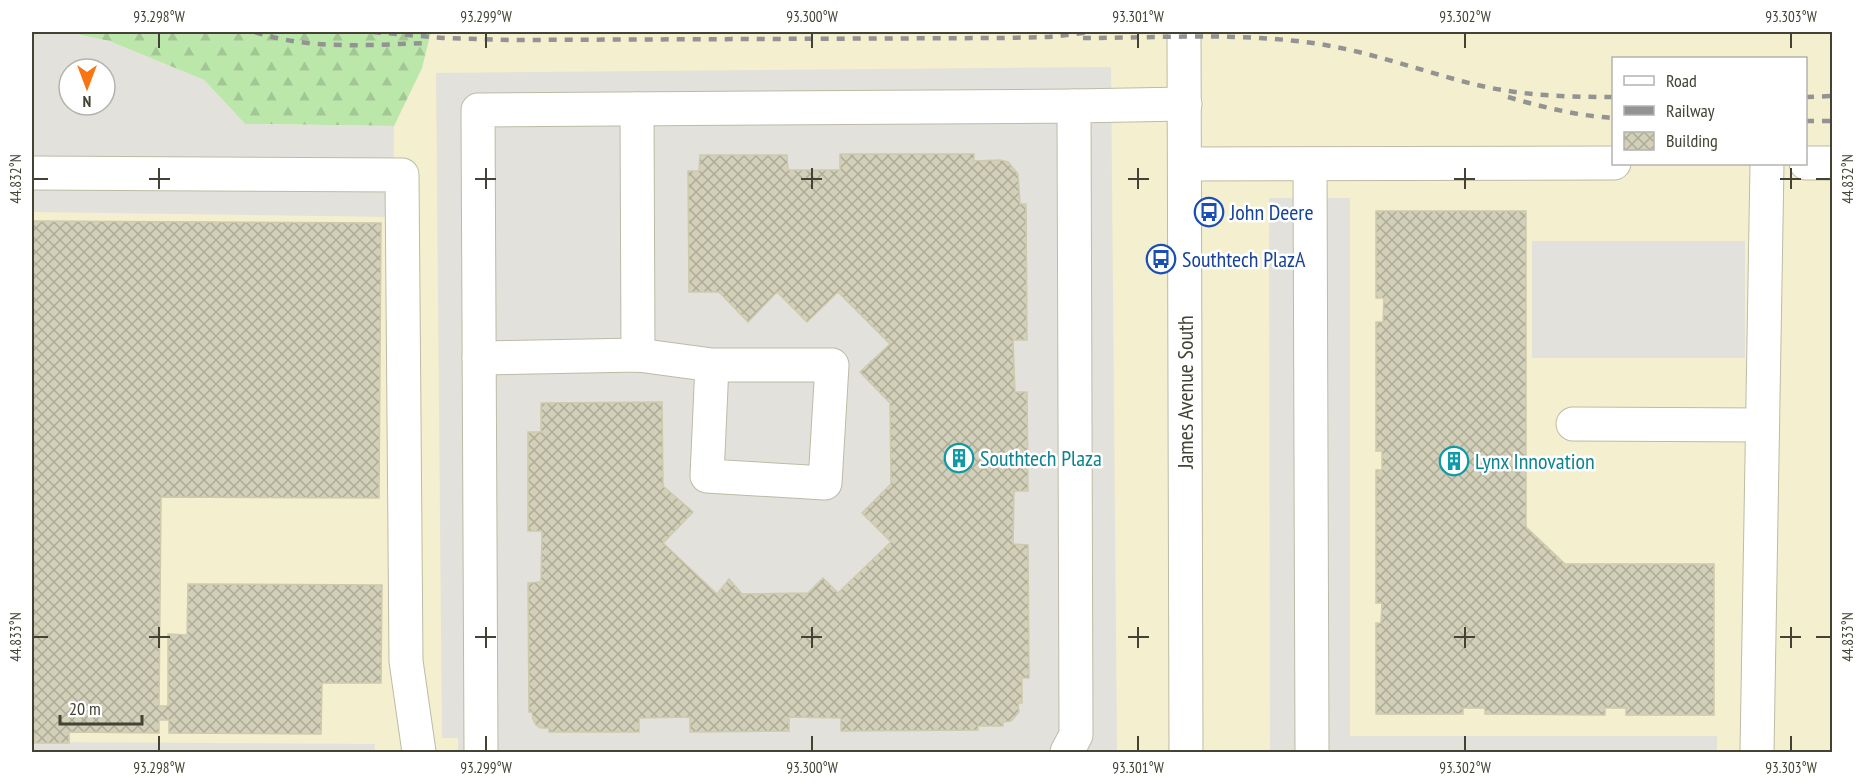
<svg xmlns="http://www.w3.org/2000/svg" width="1864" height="784" viewBox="0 0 1864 784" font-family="'PT Sans Narrow',sans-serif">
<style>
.commercial{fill:#f4efce;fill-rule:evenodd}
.forest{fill:url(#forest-firs)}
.parking{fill:#e2e1dc;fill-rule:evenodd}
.building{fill:url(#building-cross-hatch);stroke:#cecaac;stroke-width:1.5}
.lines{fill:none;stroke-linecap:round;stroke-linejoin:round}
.minor-casing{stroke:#bdbba6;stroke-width:35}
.minor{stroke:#fff;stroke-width:33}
.rail{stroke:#939393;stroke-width:4.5;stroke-dasharray:8 8;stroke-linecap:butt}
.ticks{fill:none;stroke:#434234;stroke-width:2}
.labels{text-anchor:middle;stroke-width:5;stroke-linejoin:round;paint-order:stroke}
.transit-label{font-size:22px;fill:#164399;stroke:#fff;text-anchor:start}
.street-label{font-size:22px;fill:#434234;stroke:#fff}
.culture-label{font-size:22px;fill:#0d838f;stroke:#fff;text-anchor:start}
.neatline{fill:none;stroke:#434234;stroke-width:2}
.ticks-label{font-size:15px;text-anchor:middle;fill:#434234}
</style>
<defs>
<pattern id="forest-firs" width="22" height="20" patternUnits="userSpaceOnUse" patternTransform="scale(1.5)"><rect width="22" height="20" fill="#bce7ab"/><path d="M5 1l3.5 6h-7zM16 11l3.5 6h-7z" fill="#a3c794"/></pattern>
<pattern id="building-cross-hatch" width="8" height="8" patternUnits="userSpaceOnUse" patternTransform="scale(1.5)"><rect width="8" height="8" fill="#d3d0b9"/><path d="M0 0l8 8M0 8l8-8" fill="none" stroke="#adaa97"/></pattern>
</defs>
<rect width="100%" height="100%" fill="#f2f1e3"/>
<!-- commercial -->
<path class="commercial" d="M32,32H1832V752H32ZM1614,58H1806V164H1614ZM69,69H105V105H69Z"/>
<!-- forest -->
<polygon class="forest" points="66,32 431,32 422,68 394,126 245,124 204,80 109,41"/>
<!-- parking -->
<g class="parking">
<path d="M32,32H66L109,41L204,80L245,124L394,126L393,217L32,212ZM69,69H105V105H69Z"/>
<path d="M1111,67L1117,752H458V738H442L436,73ZM787,155L788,170H840L974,155V161L1000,160L1008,162L1018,174L1027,340H1013L1015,392L1027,393L1028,490L1014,491L1013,544L1028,545L1022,703H1018L1019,712L1011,721L1003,722V726H978L977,730L842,731L841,718L789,717L788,731L691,732L690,717L639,718V732H549V728H541L536,724L533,719L532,712H529L541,582L542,531H528V432H541L542,403L662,402L663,486L693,512L663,543L717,594L729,579L742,594L838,593L891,542L862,513L891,484L890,403L860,372L890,344L838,292H777L748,322L719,292H689L688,171H699L700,156Z"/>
<polygon points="1269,198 1350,198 1350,736 1717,736 1717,752 1270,752"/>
<rect x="1532" y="241" width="213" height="117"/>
<polygon points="32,742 375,744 374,752 32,752"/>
</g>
<!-- building -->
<g class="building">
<polygon points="840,154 974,154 974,161 1000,160 1008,162 1018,174 1020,204 1026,204 1027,340 1013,340 1015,392 1027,392 1028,491 1014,491 1013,544 1028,545 1029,678 1022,678 1022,703 1018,703 1019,712 1011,721 1003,722 1003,726 978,726 978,730 841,731 841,718 789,717 789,731 690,732 690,717 639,718 639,732 549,732 549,728 541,728 536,725 533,719 532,712 529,712 528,583 541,582 542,531 528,531 528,432 541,432 541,403 662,402 663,486 693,512 663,543 717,594 729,579 742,594 808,593 823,578 838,593 891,542 862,513 891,484 890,403 860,372 890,344 838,292 807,322 777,292 748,322 719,292 689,292 688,171 699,171 700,155 787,155 788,170 840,170"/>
<polygon points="1376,211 1526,211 1526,527 1565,564 1714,564 1714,715 1626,715 1626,708 1605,708 1605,715 1485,714 1485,708 1463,708 1463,714 1376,714 1376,623 1381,623 1382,603 1376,603 1376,470 1382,470 1382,451 1376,451 1376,322 1383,322 1384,298 1376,298"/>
<polygon points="32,221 381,223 379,498 161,497 159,706 168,706 168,634 187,635 188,584 382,585 381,683 322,683 321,734 169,733 169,720 159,720 159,733 69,732 69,743 34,743 34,733 32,733"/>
</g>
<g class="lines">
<!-- minor casing -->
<g class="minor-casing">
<g id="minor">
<polyline points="1184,32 1186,752"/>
<polyline points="1074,106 1185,104"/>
<polyline points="637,109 638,355"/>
<polyline points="1806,163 1832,163"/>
<polyline points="1185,164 1614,163"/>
<polyline points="1310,164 1312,752"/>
<polyline points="32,173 402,175 406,661 419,752"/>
<polyline points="479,358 638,355 712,365 832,365 825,483 707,476 712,365"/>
<polyline points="1573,424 1762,425"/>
<polyline points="481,752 478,110 1074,106 1076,735 1067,752"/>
<polyline points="1757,752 1767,164"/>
</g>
</g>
<!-- minor -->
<use href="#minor" class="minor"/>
<!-- rail -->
<g class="rail">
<path d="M255,32C309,50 370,45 426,43"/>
<polyline points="373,32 443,38 510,40 1002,38 1049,37 1092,32"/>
<path d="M1083,38C1161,38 1242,32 1319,44C1378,53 1433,76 1491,88C1532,96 1572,97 1614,97"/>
<path d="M1508,97C1542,107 1578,116 1614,118"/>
<polyline points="1806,97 1832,96"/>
<polyline points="1806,121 1832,121"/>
</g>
</g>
<!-- ticks -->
<path class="ticks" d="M159,33V48M486,33V48M812,33V48M1138,33V48M1465,33V48M1791,33V48M159,168V189M486,168V189M812,168V189M1138,168V189M1465,168V189M1791,168V189M33,179H48M149,179H170M475,179H496M801,179H822M1128,179H1149M1454,179H1475M1780,179H1801M1816,179H1831M159,627V648M486,627V648M812,627V648M1138,627V648M1465,627V648M1791,627V648M33,637H48M149,637H170M475,637H496M801,637H822M1128,637H1149M1454,637H1475M1780,637H1801M1816,637H1831M159,736V751M486,736V751M812,736V751M1138,736V751M1465,736V751M1791,736V751"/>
<!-- icons -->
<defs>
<g id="bus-ring" transform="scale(1.5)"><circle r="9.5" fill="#fff" stroke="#1a4fb4" stroke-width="1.5"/><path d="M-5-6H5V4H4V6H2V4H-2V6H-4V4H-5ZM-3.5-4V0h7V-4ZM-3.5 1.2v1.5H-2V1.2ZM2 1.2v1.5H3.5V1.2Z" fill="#1a4fb4"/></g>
<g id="building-ring" transform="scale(1.5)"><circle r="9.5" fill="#fff" stroke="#0f9aa8" stroke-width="1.5"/><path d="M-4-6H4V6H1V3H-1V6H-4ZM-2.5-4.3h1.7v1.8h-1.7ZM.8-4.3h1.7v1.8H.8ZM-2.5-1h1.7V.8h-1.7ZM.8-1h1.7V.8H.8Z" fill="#0f9aa8"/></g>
</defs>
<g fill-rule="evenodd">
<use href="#bus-ring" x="1209" y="212"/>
<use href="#bus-ring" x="1161" y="259"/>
<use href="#building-ring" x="959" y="458"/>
<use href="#building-ring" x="1454" y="461"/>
</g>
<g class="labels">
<!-- transit labels -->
<g class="transit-label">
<text x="1230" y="220">John Deere</text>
<text x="1182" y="267">Southtech PlazA</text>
</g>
<!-- street labels -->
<g class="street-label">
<text transform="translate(1185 392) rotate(-90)" y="8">James Avenue South</text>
</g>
<!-- culture labels -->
<g class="culture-label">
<text x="980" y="466">Southtech Plaza</text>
<text x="1475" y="469">Lynx Innovation</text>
</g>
</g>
<!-- border -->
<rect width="1864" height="784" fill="none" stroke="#ffffff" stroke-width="66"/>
<!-- legend -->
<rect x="1612" y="57" width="195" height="108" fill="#ffffff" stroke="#b4b3ae" stroke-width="1.5"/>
<rect x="1624" y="76" width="30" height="9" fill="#ffffff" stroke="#b4b3ae" stroke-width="1.5"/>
<text x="1666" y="87" font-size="18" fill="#434234">Road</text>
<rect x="1624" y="106" width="30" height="9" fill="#939393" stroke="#b4b3ae" stroke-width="1.5"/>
<text x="1666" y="117" font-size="18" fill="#434234">Railway</text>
<rect x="1624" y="132" width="30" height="18" fill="url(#building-cross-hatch)" stroke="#b4b3ae" stroke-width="1.5"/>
<text x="1666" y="147" font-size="18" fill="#434234">Building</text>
<!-- north arrow -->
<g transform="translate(87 87) rotate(180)"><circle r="28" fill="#ffffff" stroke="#b4b3ae" stroke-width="1.5"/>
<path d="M0-4.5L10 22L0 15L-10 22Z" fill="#fa7412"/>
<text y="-9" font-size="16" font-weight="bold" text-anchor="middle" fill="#434234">N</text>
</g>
<!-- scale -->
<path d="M60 715v9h82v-9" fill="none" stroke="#434234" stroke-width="3"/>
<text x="69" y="715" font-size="18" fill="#434234" stroke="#ffffff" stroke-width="4.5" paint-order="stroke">20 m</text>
<rect x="33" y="33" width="1798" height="718" class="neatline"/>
<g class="ticks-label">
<text x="159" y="22">93.298°W</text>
<text x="486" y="22">93.299°W</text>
<text x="812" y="22">93.300°W</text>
<text x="1138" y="22">93.301°W</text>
<text x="1465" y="22">93.302°W</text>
<text x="1791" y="22">93.303°W</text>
<text transform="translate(1848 179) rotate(-90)" y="5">44.832°N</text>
<text transform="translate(16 179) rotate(-90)" y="5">44.832°N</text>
<text transform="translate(1848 637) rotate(-90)" y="5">44.833°N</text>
<text transform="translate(16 637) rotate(-90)" y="5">44.833°N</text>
<text x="159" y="773">93.298°W</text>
<text x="486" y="773">93.299°W</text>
<text x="812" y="773">93.300°W</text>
<text x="1138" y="773">93.301°W</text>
<text x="1465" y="773">93.302°W</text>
<text x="1791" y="773">93.303°W</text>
</g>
</svg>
